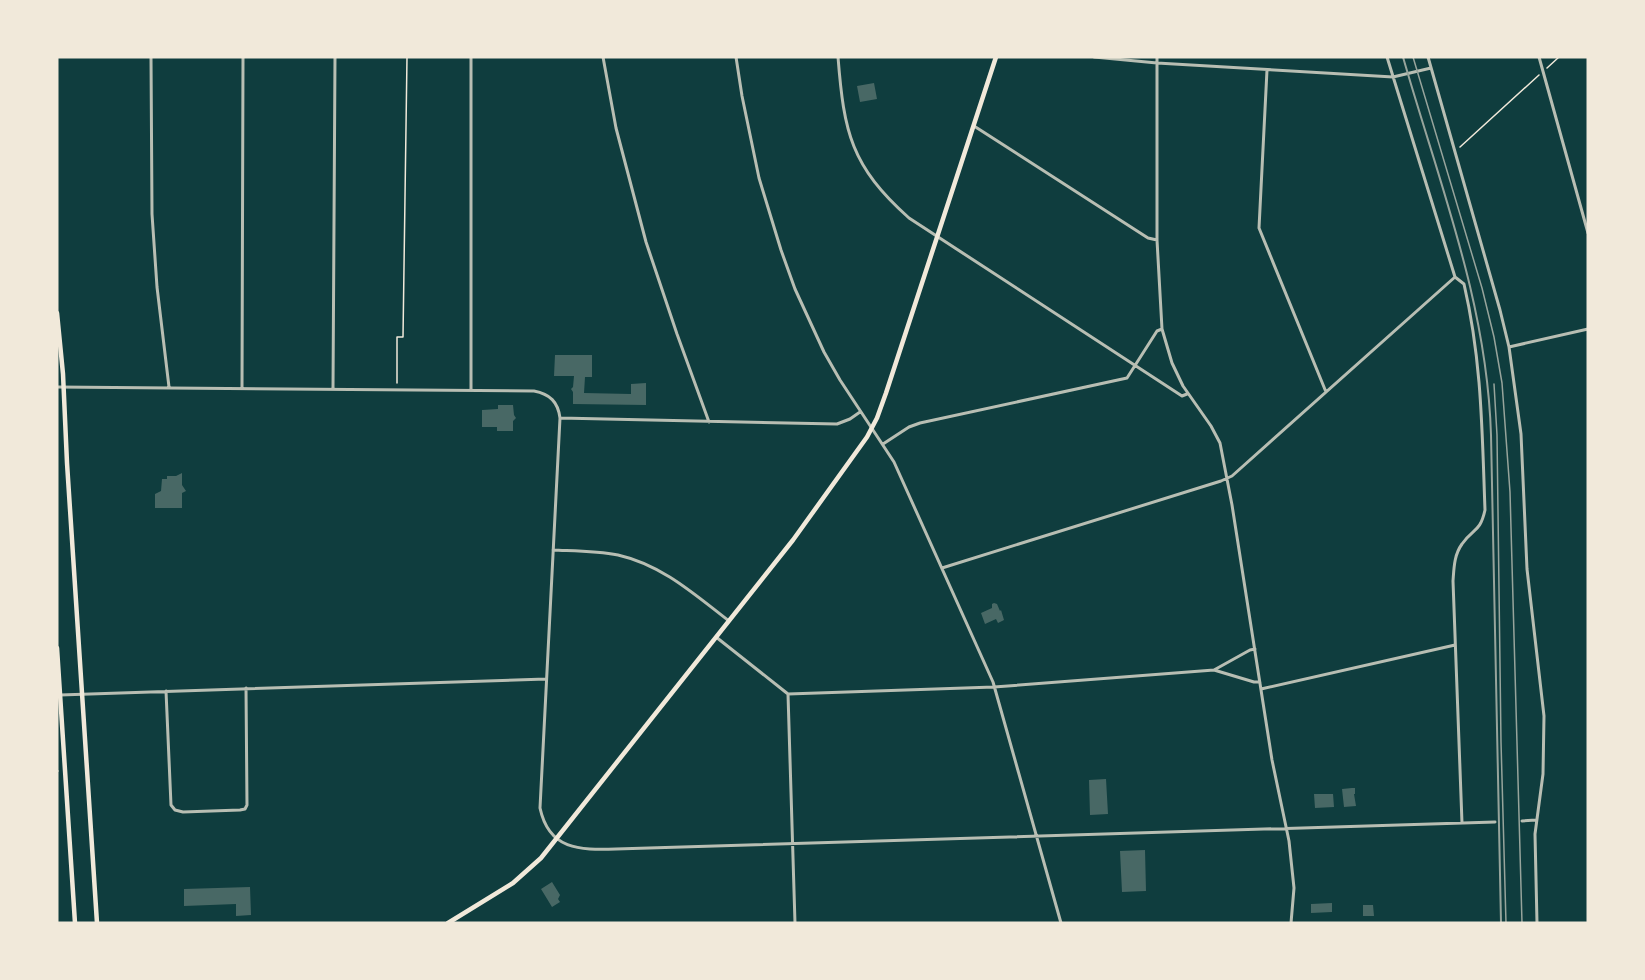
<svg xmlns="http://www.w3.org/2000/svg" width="1645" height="980" viewBox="0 0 1645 980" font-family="'Times New Roman',serif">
<rect width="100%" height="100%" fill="#0f3d3e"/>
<!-- building -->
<path fill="#486865" d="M874,83l3,16 -17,3 -3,-16z
M555,355h37v22h-7l-1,16 47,1v-10l15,-1v22l-73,-1v-12l-2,-3 2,-2 1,-11h-20z
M498,405h15l1,10 2,3 -3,3v10h-16v-4h-15v-17l16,-1z
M182,473v12l4,6 -4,2v15h-27v-14l6,-3 1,-12h5v-3h9z
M994,603l3,1 3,7 1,-1 3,10 -6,3 -2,-4 -11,5 -4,-11 11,-5v-4z
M1106,779l2,35 -18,1 -1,-35z
M1352,788h3v6h-1l2,12 -12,1 -2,-18z
M1314,794h19l1,13 -19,1z
M1145,850l1,41 -24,1 -2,-41z
M552,882l8,13 -2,4 2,3 -8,5 -11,-18z
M250,887l1,28 -15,1v-12l-52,2v-17z
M1332,903v9l-21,1v-9z
M1363,905h10l1,11h-11z"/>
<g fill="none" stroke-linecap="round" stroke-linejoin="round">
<!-- path -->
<path stroke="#f1e9da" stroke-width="1.5" d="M1547,68l12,-11
M1460,147l79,-72
M397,383v-46h6l4,-280
M57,771h1"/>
<!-- minor -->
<path stroke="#b8beb3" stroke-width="3" d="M151,57l1,157 5,73 12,100
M603,57l13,71 30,114 31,92 32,88
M736,57l6,39 17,82 22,72 14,39 29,63 16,28 54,82 99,220 68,241
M838,57c6,76 13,109 71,161l273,178 5,-2
M1094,57l63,6 236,14 38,-9
M1157,57v183l5,89 10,34 11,23 28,40 9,17 12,62 40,255 17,81 5,47 -3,35
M1387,57l68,220 9,7c18,78 18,147 21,226 -5,23 -12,18 -23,34 -8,11 -8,24 -9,37l9,242
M1428,57l72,253 9,37 12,87 6,135 17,147 -1,58 -8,60 2,89
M1539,57l49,176
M1267,70l-8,158 67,164
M974,126l174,112 9,2
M1509,347l79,-18
M57,387l477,4c16,3 24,11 26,27l-20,390c9,42 39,42 76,41l879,-27
M242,388l1,-331
M333,389l2,-332
M471,390v-333
M560,418l277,6 13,-5 10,-7
M883,444l26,-17 11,-4 207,-45 30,-47 5,-2
M553,550c21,1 44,1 65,5 44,10 76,39 111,66
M942,568l279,-87 11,-5 223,-199
M716,637l72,57 7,229
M1214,670l36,-20 5,-1
M1261,689l194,-44
M166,691l5,114 4,5 8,2 57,-2 5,-1 2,-4 -1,-117
M788,694l206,-7 220,-17 40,12h6
M60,695l486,-16
M1522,821l14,-1"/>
<!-- secondary -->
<path stroke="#f1e9da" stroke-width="4.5" d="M448,923l65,-40 28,-25 252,-318 74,-103 10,-19 9,-25 110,-336"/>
<!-- primary -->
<path stroke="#f1e9da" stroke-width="4.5" d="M57,313l6,61 4,89 30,460
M57,648l18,275"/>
<!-- tram -->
<path stroke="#97a49c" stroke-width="1.5" d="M1413,57l69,231 12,49 8,46 8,109 12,431
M1494,384l3,51 4,307 5,181"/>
<!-- rail -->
<path stroke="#97a49c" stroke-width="2" d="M1403,57c36,126 84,245 88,378l10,488"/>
</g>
<!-- border -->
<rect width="1645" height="980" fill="none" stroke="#f1e9da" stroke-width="117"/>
</svg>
